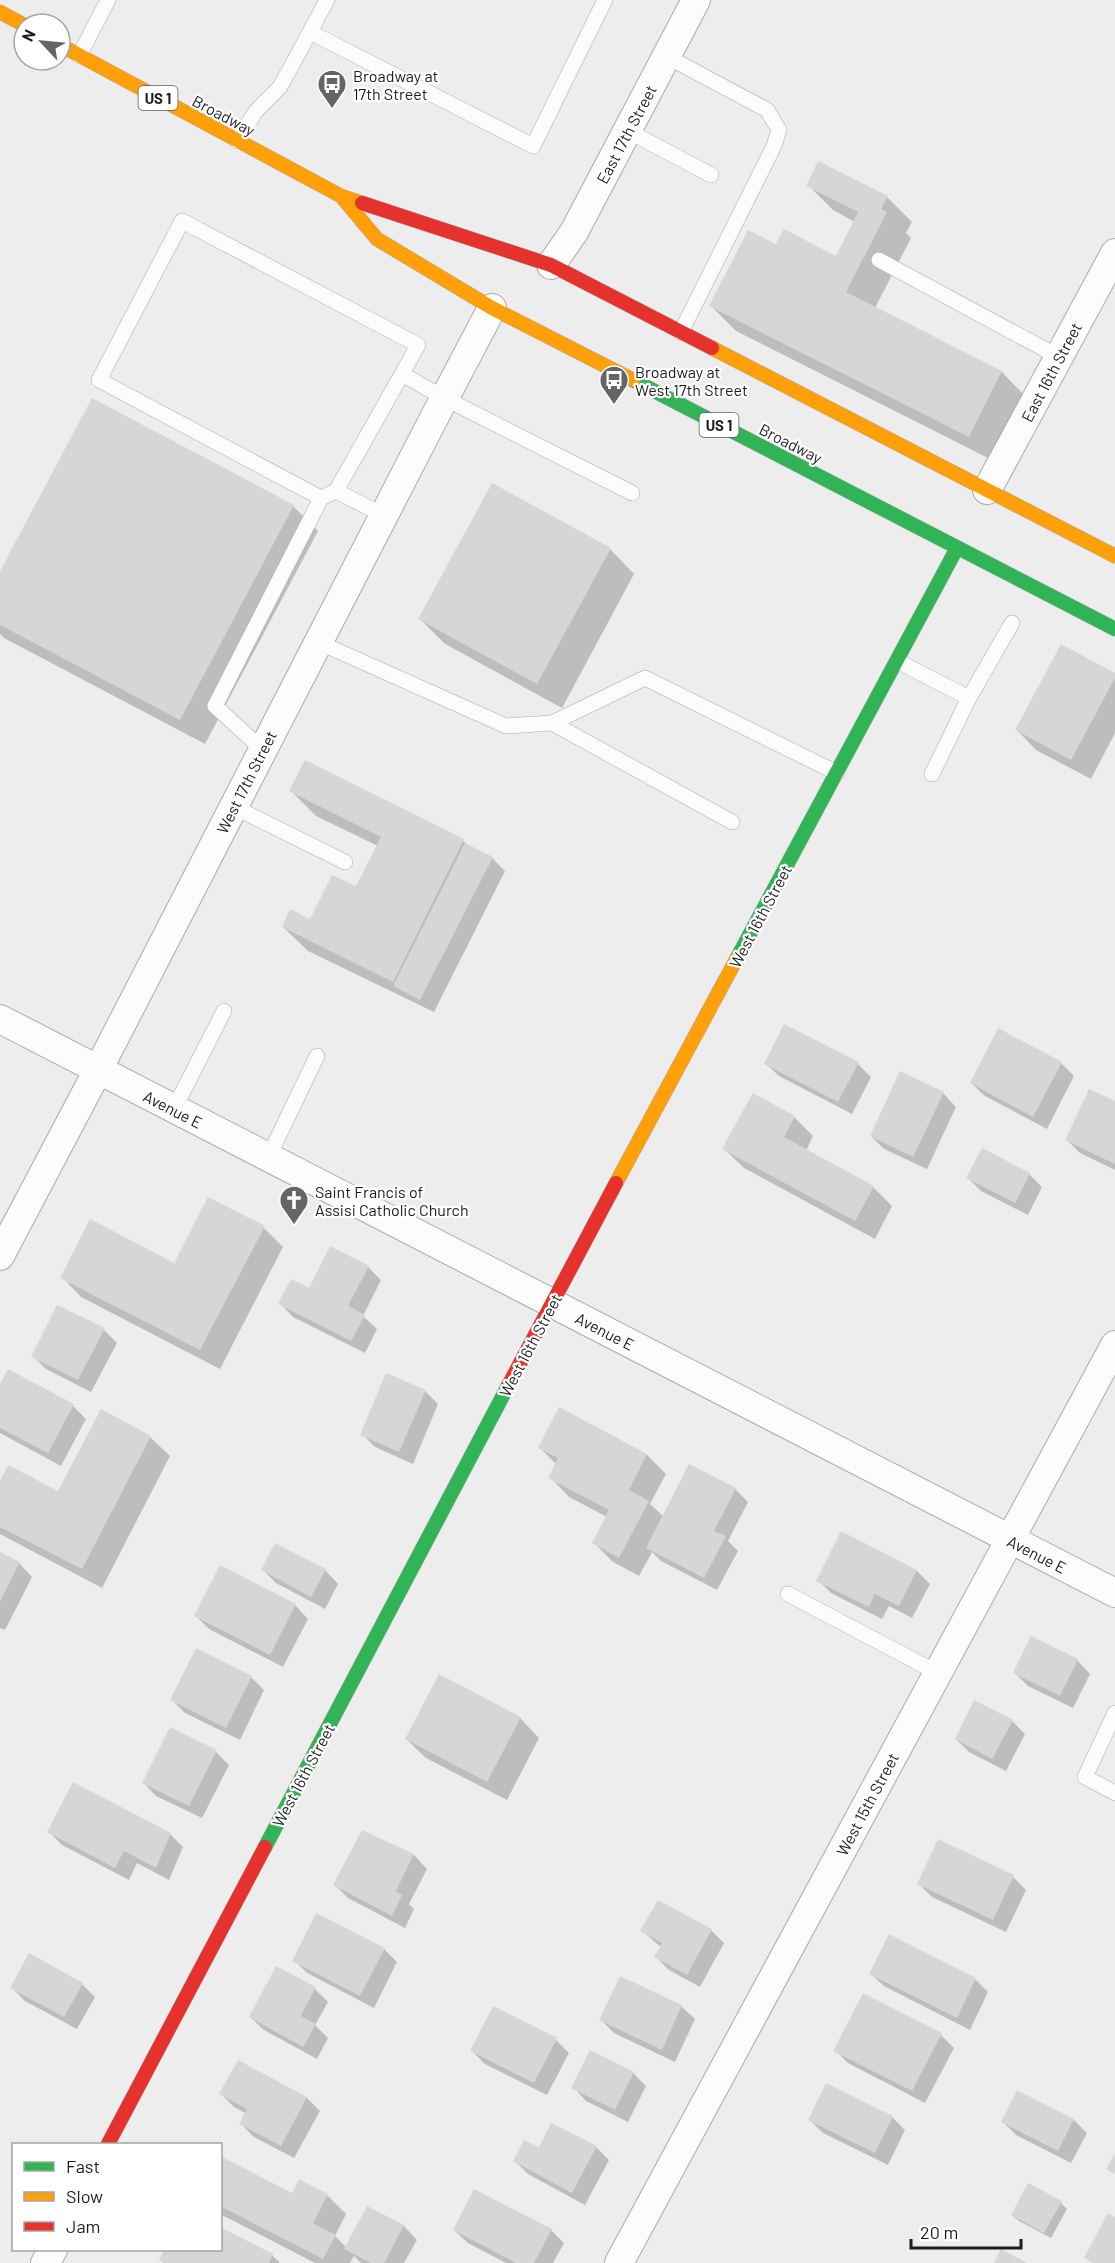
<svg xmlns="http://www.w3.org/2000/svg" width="1115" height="2263" viewBox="0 0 1115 2263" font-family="Barlow,sans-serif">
<rect width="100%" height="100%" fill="#ededed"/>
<!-- shadow -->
<path fill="#0003" d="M808,185l79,12 25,25 -6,11 5,5 -36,70 127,64 24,25 -32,64 -258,-130 -25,-25 65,-60 61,12 18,-36 -22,-12z
M293,506l25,25 -113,213 -201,-106 -4,-4v-60z
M610,549l24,25 -72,134 -117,-64 -25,-25z
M1115,675v58l-24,46 -55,-29 -19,-20z
M291,791l172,50 5,4 24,13 13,13 -71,141 -126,-61 -25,-24 27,-6 46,-33 22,-42 -62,-30z
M785,1026l73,38 13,13 -19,37 -73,-38 -14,-13z
M1061,1063l13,13 -27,53 -62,-33 -14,-13z
M943,1093l13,14 -29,62 -43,-20 -13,-13z
M1115,1103v67l-35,-17 -13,-13z
M794,1117l19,19 -7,15 67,36 19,19 -17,33 -131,-71 -20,-19z
M1029,1174l13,13 -14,28 -47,-24 -13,-13z
M264,1228l19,19 -63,122 -139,-72 -19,-20 113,-12z
M368,1267l13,13 -18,36 14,13 -12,24 -72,-36 -13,-14z
M104,1330l13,13 -26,49 -45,-23 -13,-13z
M0,1387l73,19 13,13 -25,47 -61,-33z
M425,1391l13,13 -25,60 -38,-17 -13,-13z
M150,1437l20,19 -68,132 -102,-54v-50l59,9z
M540,1448l107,7 19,19 -16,30 14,13 71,-28 13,13 -20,39 10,10 -21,39 -56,-29 -9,-9 -13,24 -26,-14 -19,-19 13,-26 -38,-20 -19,-20 7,-12z
M0,1554l19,9 13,14 -27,53 -5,-2z
M263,1570h62l13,14 -13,25 -49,-26z
M917,1571l13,13 -18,34 -23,-12 -7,13 -51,-26 -13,-13z
M295,1605l13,14 -25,48 -74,-38 -13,-13z
M1077,1660l13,14 -17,34 -45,-22 -13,-13z
M251,1677l13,13 -24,50 -55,-27 -13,-13z
M520,1718l19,20 -32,62 -81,-42 -20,-19z
M1012,1721l13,13 -19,37 -37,-19 -13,-13z
M216,1752l13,13 -27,53 -46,-22 -13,-14z
M49,1832l121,2 13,13 -14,33 -32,-17 -8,17 -67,-35z
M363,1832l51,23 13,14 -18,35 5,5 -9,19 -57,-30 -13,-13z
M1013,1877l13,13 -20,42 -74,-35 -13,-13z
M711,1930l13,13 -24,44 -31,-17 -13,-13 5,-10 -19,-16z
M384,1949l13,13 -23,46 -67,-35 -13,-13z
M870,1973l105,6 13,13 -18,38 -86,-44z
M82,1984l13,13 -18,32 -52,-28 -13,-13z
M315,1989l13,13 -13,23 13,13 -11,21 -53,-29 -14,-13z
M681,2006l14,13 -20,43 -61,-29 -13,-13z
M941,2035l13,13 -29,55 -77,-40 -13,-13z
M556,2040l13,13 -22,42 -62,-31 -13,-13z
M239,2062l68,36 13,13 -26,47 -40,-21 -13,-13 6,-10 -13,-7 -13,-13z
M633,2073l13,13 -18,36 -42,-21 -13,-14z
M1018,2092l56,28 13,13 -16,30 -55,-28 -13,-13z
M892,2117l13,13 -17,35 -65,-32 -13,-13z
M596,2147l13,13 -24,45 -57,-31 -13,-13 24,-12z
M220,2157l73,38h34l19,19 -11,22 12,12 20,-40 37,18 13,14 -13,23h-43l-7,-7 -4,7h-35l-95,-49z
M1061,2203l6,6 -16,29 -32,-17 -7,-6z
M454,2230h97l13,13 -11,20h-47l-38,-20z
M165,2250h55l52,5 8,8h-116l-3,-4z"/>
<!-- building -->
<path fill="#d6d6d6" d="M818,161l70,35 -7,13 6,3 -41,80 156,79 -33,66 -260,-131 39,-76 28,14 8,-15 52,27 22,-44 -52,-26z
M92,398l202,107 -114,215 -180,-95v-54z
M492,483l119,65 -74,136 -119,-65z
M1061,644l54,29v5l-44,82 -56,-30z
M305,760l159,79 -71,143 -111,-55 8,-18 20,10 22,-44 24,11 25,-49 -92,-46z
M465,843l28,14 -73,143 -27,-14z
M784,1024l75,38 -21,40 -74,-38z
M998,1028l64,34 -29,55 -63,-34z
M900,1071l44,21 -31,65 -43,-21z
M1089,1089l26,12v63l-50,-24z
M753,1093l42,23 -11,21 90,49 -19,35 -133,-72z
M982,1148l48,25 -15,30 -49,-25z
M208,1197l57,29 -65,124 -140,-72 30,-59 84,44z
M330,1246l39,20 -21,40 17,9 -14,26 -73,-37 13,-25 18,9z
M57,1305l48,23 -27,52 -47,-23z
M8,1369l66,35 -26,49 -48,-25v-44z
M386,1373l40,17 -27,62 -39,-17z
M559,1407l88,47 -18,36 20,11 -30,57 -27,-15 17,-33 -61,-32 10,-20 -20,-10z
M101,1409l50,27 -69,133 -82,-42v-46l8,-16 50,26z
M689,1464l47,24 -22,43 12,5 -22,42 -58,-30z
M841,1531l76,39 -18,36 -24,-12 -6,13 -53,-26z
M275,1543l51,26 -15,28 -50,-27z
M0,1552l20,10 -20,40z
M220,1565l76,39 -26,51 -76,-39z
M1031,1636l47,23 -18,37 -47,-23z
M196,1648l56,28 -26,52 -56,-28z
M439,1674l82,43 -34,65 -82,-43z
M974,1700l39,20 -21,39 -37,-20z
M170,1727l47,23 -28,56 -47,-23z
M73,1782l98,51 -15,35 -32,-17 -9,17 -68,-36z
M362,1830l52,24 -18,37 6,4 -10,21 -59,-31z
M938,1839l76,36 -21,45 -76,-36z
M658,1900l54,29 -25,46 -33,-18 8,-14 -22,-12z
M316,1913l69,35 -25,48 -68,-35z
M889,1934l87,44 -19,40 -88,-44z
M29,1953l54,30 -19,34 -54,-29z
M276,1966l40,21 -15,29 15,8 -13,23 -54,-30z
M620,1976l62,29 -20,45 -63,-30z
M863,1993l79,40 -30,58 -79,-40z
M493,2006l64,32 -23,45 -64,-32z
M590,2050l44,22 -19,38 -44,-22z
M238,2060l69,37 -26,49 -42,-22 8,-15 -28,-15z
M826,2083l67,33 -18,37 -67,-33z
M1017,2090l57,29 -16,32 -57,-29z
M551,2123l46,23 -25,47 -59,-32 11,-21 15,7z
M1115,2153v21l-9,-5z
M220,2156l72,37 7,-14 29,15 -15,29 23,12 -13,24 -103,-53z
M1028,2183l34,18 -18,32 -33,-18z
M474,2189l78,40 -18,34h-18l-63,-33z
M367,2206l37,19 -20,38h-13l-27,-14z
M1108,2213l7,4v46h-22l-9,-5z
M220,2227l53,27 -4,9h-103l-7,-3 5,-10h56z
M1001,2249l26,14h-33z"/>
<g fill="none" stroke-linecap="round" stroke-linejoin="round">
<!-- lane casing -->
<g stroke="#aaa" stroke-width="16">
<path id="lane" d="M327,0l-17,32 223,114 72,-146
M79,56l29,-56
M666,56l101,54 12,20 -5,16 -93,186
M628,131l83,44
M237,141l19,-30 24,-24 30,-55
M879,260l180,97
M336,491l66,-117
M383,515l-47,-24 -15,7 -222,-118 83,-159 236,124 -16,29 42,24 188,95
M318,642l188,84 46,-3 180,99
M897,661l72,37
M552,723l93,-45 192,95
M263,750l-48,-44 106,-208
M932,774l37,-76 43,-75
M234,807l111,55
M174,1109l50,-98
M268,1158l49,-102
M788,1594l150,79
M1115,1713l-30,64 30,16"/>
</g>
<!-- street casing -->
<g stroke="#aaa" stroke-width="30">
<path id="street" d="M551,265l23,-33 122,-232
M987,490l128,-237
M0,1019l1115,574
M0,1256l98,-186 335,-650 59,-112
M45,2263l8,-13
M619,2263l496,-918"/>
</g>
<!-- fast casing -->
<g stroke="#aaa" stroke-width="15">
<path id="fast" d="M633,380l482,249
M737,958l220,-410
M265,1847l243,-461"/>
</g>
<!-- slow casing -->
<g stroke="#aaa" stroke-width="15">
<path id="slow" d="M0,12l24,13
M60,45l281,151 21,7
M341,196l36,43 115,69 141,72
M712,348l403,208
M616,1183l121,-225"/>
</g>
<!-- jam casing -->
<g stroke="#aaa" stroke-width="15">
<path id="jam" d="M362,203l189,62 161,83
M508,1386l108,-203
M108,2144l157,-297"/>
</g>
<!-- lane -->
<use href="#lane" stroke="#fcfcfc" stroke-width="15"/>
<!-- street -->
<use href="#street" stroke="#fcfcfc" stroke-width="28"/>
<!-- fast -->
<use href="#fast" stroke="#30b455" stroke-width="14"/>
<!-- slow -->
<use href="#slow" stroke="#ff9f0a" stroke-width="14"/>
<!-- jam -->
<use href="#jam" stroke="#e5322d" stroke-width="14"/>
</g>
<!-- icons -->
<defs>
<g id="bus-pin" transform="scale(1.5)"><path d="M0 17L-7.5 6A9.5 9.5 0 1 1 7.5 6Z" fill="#656566" stroke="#fff"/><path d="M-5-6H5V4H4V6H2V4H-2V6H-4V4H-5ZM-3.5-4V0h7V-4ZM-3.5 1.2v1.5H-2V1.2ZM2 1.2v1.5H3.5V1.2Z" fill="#fff"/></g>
<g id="church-pin" transform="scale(1.5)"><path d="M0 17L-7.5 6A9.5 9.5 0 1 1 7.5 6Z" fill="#656566" stroke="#fff"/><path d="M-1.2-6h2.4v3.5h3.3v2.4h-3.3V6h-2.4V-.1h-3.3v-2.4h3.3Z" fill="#fff"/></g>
</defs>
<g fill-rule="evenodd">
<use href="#bus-pin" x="332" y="84"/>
<use href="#bus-pin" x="614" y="380"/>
<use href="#church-pin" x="294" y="1200"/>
</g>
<g text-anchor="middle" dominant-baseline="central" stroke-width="4.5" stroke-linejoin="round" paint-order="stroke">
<!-- shield labels -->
<g fill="#fff" stroke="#606061" stroke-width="1.5">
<rect x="138.5" y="86" width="39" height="24" rx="4.5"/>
<rect x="699.5" y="413" width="39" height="24" rx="4.5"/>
</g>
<g font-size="15" font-weight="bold" fill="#1c1c1d">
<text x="158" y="98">US 1</text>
<text x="719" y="425">US 1</text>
</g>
<!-- poi labels -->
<g font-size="16" fill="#1c1c1d" stroke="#fff" text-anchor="start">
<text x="353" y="75">Broadway at<tspan x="353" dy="18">17th Street</tspan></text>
<text x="635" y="371">Broadway at<tspan x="635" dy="18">West 17th Street</tspan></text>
<text x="315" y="1191">Saint Francis of<tspan x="315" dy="18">Assisi Catholic Church</tspan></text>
</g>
<!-- street labels -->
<g font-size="16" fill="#1c1c1d" stroke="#fff">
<text transform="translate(224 115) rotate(28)">Broadway</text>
<text transform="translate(626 134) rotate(-62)">East 17th Street</text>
<text transform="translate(1051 372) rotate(-62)">East 16th Street</text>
<text transform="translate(791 443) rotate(27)">Broadway</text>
<text transform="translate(246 782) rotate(-63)">West 17th Street</text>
<text transform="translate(760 916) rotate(-62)">West 16th Street</text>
<text transform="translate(173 1109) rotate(27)">Avenue E</text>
<text transform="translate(605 1331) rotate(27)">Avenue E</text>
<text transform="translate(530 1345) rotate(-62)">West 16th Street</text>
<text transform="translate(1037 1554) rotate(27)">Avenue E</text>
<text transform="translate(303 1775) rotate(-62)">West 16th Street</text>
<text transform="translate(867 1804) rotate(-62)">West 15th Street</text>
</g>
</g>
<!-- legend -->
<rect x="12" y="2143" width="210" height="108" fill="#ffffff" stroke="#a4a4a5" stroke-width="1.5"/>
<rect x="24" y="2162" width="30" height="9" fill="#30b455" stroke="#a4a4a5" stroke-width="1.5"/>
<text x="66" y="2173" font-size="18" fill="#1c1c1d">Fast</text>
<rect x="24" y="2192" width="30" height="9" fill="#ff9f0a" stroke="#a4a4a5" stroke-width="1.5"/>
<text x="66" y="2203" font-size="18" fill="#1c1c1d">Slow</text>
<rect x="24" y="2222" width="30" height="9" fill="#e5322d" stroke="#a4a4a5" stroke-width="1.5"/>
<text x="66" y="2233" font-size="18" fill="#1c1c1d">Jam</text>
<!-- north arrow -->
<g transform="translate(42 42) rotate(296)"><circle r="28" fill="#ffffff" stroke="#a4a4a5" stroke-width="1.5"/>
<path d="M0-4.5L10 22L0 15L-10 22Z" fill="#656566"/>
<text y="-9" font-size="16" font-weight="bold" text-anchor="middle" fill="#1c1c1d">N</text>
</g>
<!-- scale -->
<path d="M911 2239v9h110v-9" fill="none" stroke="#1c1c1d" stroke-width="3"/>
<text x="920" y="2239" font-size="18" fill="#1c1c1d" stroke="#ffffff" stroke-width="4.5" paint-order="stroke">20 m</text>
</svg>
